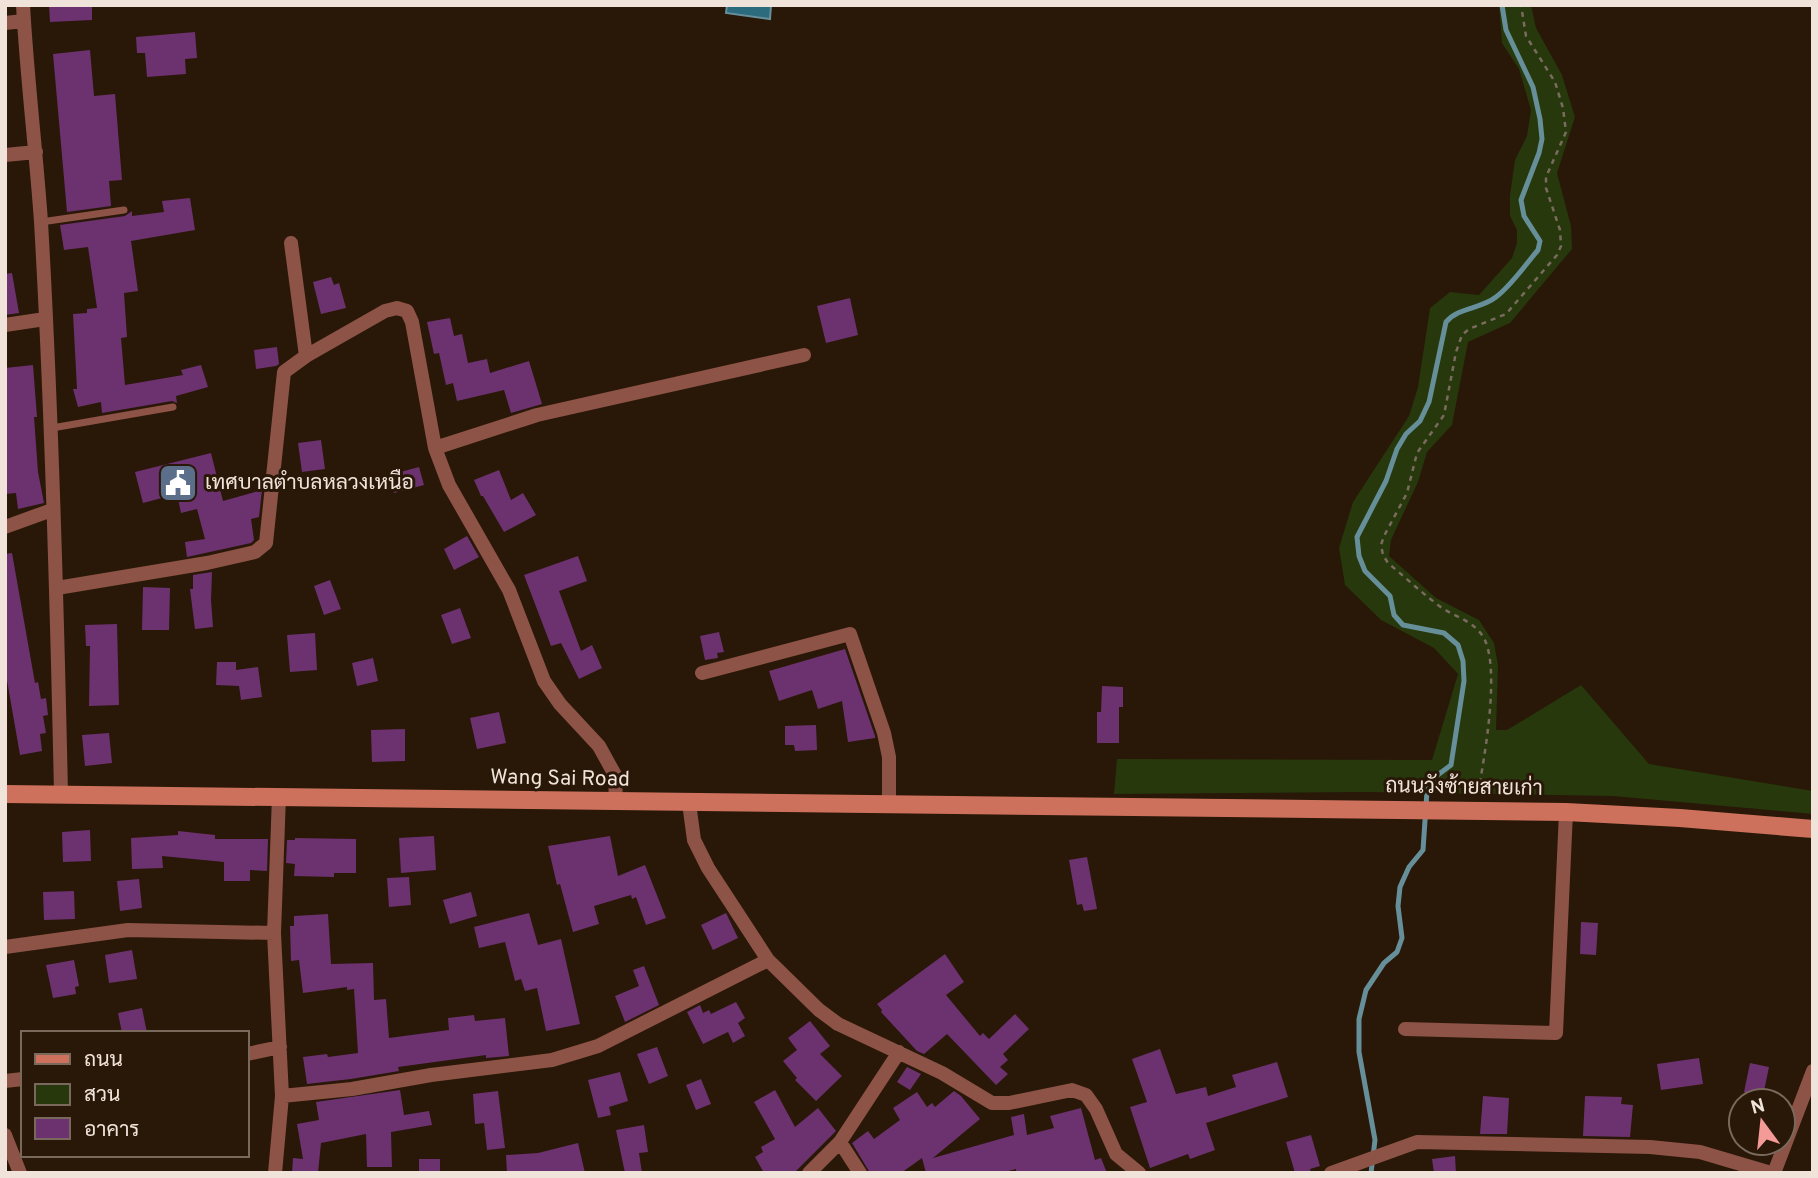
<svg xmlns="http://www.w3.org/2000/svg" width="1818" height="1178" viewBox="0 0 1818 1178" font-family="Overpass,Sarabun,sans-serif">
<rect width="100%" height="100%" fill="#291708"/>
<!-- green -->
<path fill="#26380c" d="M1499,5h32l5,23 26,47 13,42 -18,56 14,53 1,23 -62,74 -42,19 -16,83 -25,27 -9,30 -27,58 -2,16 47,42 43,22 15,23 4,22 -2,65h11l74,-45 68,79 164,27v23l-200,-18 -249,-4 -250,2 3,-35 315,1 26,-86 -24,-26 -53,-28 -36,-35 -6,-37 14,-46 56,-86 9,-29 12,-79 20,-16 29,3 33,-37 5,-15v-13l-7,-14v-21l5,-35 12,-24 4,-26 -12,-41 -17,-26z"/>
<!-- water -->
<path fill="#2b6b7d" stroke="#668f99" stroke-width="2" d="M727,5h44l-1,14 -44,-6z"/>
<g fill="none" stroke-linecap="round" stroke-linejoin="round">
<!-- stream -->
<path stroke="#668f99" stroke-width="5" d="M1371,1173l4,-33 -16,-88v-33l7,-29 18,-27 13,-11 5,-14 -4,-32 2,-19 9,-20 14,-17 4,-59 8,-14 16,-12 13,-84 -1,-20 -5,-16 -14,-12 -41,-8 -9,-10 -4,-19 -25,-25 -6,-15 -2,-19 29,-56 11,-32 9,-15 14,-13 9,-19 17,-80c13,-15 35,-13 50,-25 15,-11 30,-33 42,-47l2,-9 -16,-25 -3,-16 18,-47 3,-14 -2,-20 -7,-32 -27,-57 -4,-25"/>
</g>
<!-- building -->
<path fill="#6c326f" d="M49,5h43v15l-42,2z
M195,32l2,26 -12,1 1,15 -39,3 -2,-24h-8l-1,-16z
M90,50l4,46 21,-2 7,86 -13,1 2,25 -44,6 -14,-158z
M190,198l5,32 -64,11 7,50 -14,2 3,44 -6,1 4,47 58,-10 -2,-5 20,-5 7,22 -32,9 1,7 -5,-2 -70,12 -1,-11 -23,5 -5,-18h4l-4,-75 14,-1v-4l10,-1 -9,-61 -24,3 -4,-25 65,-9 7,-5v5l32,-4 -2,-11z
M12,273l7,40 -14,2v-41z
M331,277l3,8 5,-2 7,25 -25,6 -8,-32z
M850,298l8,37 -32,8 -9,-37z
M450,318l4,18 8,-2 6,29 19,-4 3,14 39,-12 13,43 -31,9 -7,-23 -47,11 -4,-18 -7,2 -7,-32 -5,1 -7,-32z
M277,347l2,17 -3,2 -20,3 -2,-19z
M33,365l4,52h-3l4,55 6,31 -26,6 -2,-16 -11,1v-126z
M321,440l4,29 -23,3 -4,-29z
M211,453l12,48 39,-11 -3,27 -8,2 3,21 -3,3 -64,14 -2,-15 20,-3 -8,-30 -16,4 -4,-19 -34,9 -8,-31z
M419,467l5,18 -30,8 -5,-18z
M499,470l12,30 12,-7 13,22 -32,17 -21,-36h-2l-7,-16z
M467,536l12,21 -25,13 -10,-21z
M12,553l23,130 3,-1 3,17 5,-1 2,17 -5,1 3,17 -6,1 2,17 -22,4 -15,-86v-115z
M578,556l9,25 -28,10 22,60 11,-6 10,23 -23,11 -18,-36 -10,3 -27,-71z
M212,572l-1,28 2,27 -18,2 -5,-40h3v-14z
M330,580l11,29 -17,6 -10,-29z
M143,587l27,1 -1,42h-27z
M460,608l11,30 -19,6 -11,-29z
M117,624l2,81 -30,1 1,-60h-4l-1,-21z
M719,632l5,20 -7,1 1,5 -13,2 -5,-24z
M315,633l2,37 -27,2 -3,-37z
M845,649l30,87v2l-27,4 -6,-41 -24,8 -6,-19 -33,11 -10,-30z
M373,658l5,23 -21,5 -5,-23z
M217,662h19v8l22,-3 4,30 -21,3 -2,-14 -23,-1z
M1102,686l21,1v20h-4v36h-22v-31h4z
M499,712l7,31 -29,6 -7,-31z
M816,725l1,25 -22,1 -1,-6h-9v-19z
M405,729v32l-33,1 -1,-32z
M109,733l3,30 -27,3 -3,-31z
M90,830l1,31 -28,1 -1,-30z
M178,831l37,4v4h53l-1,32 -17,-1v11h-26v-19l-62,-6 1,12 -31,1 -1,-31 47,-3z
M434,836l2,34 -35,3 -2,-35z
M610,836l8,40 27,-11 21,53 -20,7 -10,-28 -4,2 -1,-4 -37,11 5,18 -26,8 -13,-48 -3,1 -9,-39z
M295,838l61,1v34h-22v4l-40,-1 1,-12 -9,-1 1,-23h8z
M1087,857l10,52 -13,2 -2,-7 -5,1 -8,-45z
M409,877l2,28 -22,2 -2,-29z
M139,879l3,29 -22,3 -3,-30z
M74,891l1,28 -31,1 -1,-28z
M471,892l6,24 -27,8 -7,-24z
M529,913l9,32 23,-6 19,85 -34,7 -9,-43 -12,3 -4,-12 -6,2 -10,-39 -26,6 -5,-21z
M726,913l12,25 -25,12 -12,-25z
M328,914l3,50 42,-1 1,37 12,-1 3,39 60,-8 -1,-12 26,-3 1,6 30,-3 4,38 -23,2v-3l-88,12 1,4 -48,8 -44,5 -4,-27 24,-3 1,3 30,-4 -4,-64 -7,1v-3l-44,6 -4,-33 -8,1 -1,-35h4v-10z
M1581,922l17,1 -2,32 -16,-1z
M132,950l5,29 -28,4 -4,-28z
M945,954l19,28 -18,13 34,41 3,-3 6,6 26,-25 14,15 -26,25 5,6 -8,7 8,7 -12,11 -49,-51 -23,20 -7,-3 -36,-39 1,-2 -5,-6z
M74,960l5,26 -4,1 1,7 -23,4 -7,-33z
M644,966l15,39 -34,17 -10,-26 24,-10 -6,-16z
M736,1002l9,16 -7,5 7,13 -12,7 -5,-11 -25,12 -16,-32 13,-7 3,8 6,-3 2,4z
M142,1008l5,25h-25l-4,-20z
M810,1021l20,25 -10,8 22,22 -26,25 -21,-21 2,-2 -14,-17 14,-11 -9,-12z
M657,1047l11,29 -19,8 -12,-30z
M1160,1049l16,45 30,-7 2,9 28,-9 -4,-12 45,-13 11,35 -82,26 9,27 -25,9 -2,-5 -38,14 -20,-61 17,-5 -15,-43z
M1699,1058l4,26 -42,6 -4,-26z
M1750,1063l19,4 -6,29 -19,-4z
M907,1067l14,7 -11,16 -13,-8z
M620,1072l8,29 -19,6 2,8 -13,3 -10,-38z
M701,1079l10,25 -15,6 -10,-25z
M400,1090l4,25 25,-4 3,14 -41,7 1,35h-25l-1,-33 -45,9 -3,30h-26l1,-15 10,1 -6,-35 22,-4 -3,-18z
M775,1090l20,37 23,-19 18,23 -42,42h-30l-9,-16 8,-5 -2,-5 14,-8 -21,-37z
M498,1091l7,57 -18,2 -3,-27 -9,1 -2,-30z
M954,1091l7,5 19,23 -47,39 81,-23 -3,-18 13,-3 3,21 27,-7 -4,-12 31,-8 14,52 6,-2 6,15h-91v-4l-15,4h-75l-4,-15 -21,15h-31l-18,-30 16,-12 6,8 26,-19 -7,-12 24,-16 10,15 5,-4 3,4z
M1483,1096l26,2 -2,36h-27z
M1585,1096l37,1 -1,7 12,1 -3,32 -47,-1z
M644,1125l4,27 -9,1 3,20h-17l-9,-43z
M1311,1135l9,31 -10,3 1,4h-16l-9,-31z
M578,1143l7,30h-78l-1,-18 32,-2z
M1455,1156l1,17h-22l-2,-14z
M419,1159h21v14h-21z"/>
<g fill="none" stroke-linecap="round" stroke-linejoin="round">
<!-- path -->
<path stroke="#7b6b5e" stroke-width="2.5" stroke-dasharray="5 5" stroke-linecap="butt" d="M1478,793c6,-34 24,-130 4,-158 -11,-15 -26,-18 -40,-27 -19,-14 -36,-30 -54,-45l-5,-8 -2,-10 3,-9 23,-43 10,-40 27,-38 12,-63 6,-17 7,-6 37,-15 51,-59 4,-9 -1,-16 -14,-42v-11l20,-45 -3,-24 -8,-26 -29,-46 -5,-31"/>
<!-- service -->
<path stroke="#8c5346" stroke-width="7" d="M41,222l83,-12
M52,428l121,-21"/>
<!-- minor -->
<path stroke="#8c5346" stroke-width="14" d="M23,5c4,73 13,145 18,217 11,190 16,381 20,572
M5,23l19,-2
M5,155l31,-3
M291,243l15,113
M5,325l40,-6
M435,448l102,-33 267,-60
M5,527l47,-17
M57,588l150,-25 48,-11 11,-9 18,-171 22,-16 79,-45 12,-3 10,3 5,11 23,126 14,37 60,105 35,91 16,23 39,42 16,29 1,28
M702,673l148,-39 34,99 5,24v48
M689,803l5,37 14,28 60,92 51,50 19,14 104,49 50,30h17l63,-13 14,5 10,14 20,45 23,19
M5,947l123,-17 146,3
M1405,1029l151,4 10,-221
M247,1054l33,-7
M5,1081l18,-2
M282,1096l70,-7 79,-14 121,-15 46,-14 170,-86
M5,1135l15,38
M840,1142l20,31
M275,1173l7,-77 -8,-163 5,-137
M809,1173l31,-31 59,-90
M1331,1173l86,-31 233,5 50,5 71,21
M1774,1173l39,-102"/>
<!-- secondary -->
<path stroke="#cd715d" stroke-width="18" d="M5,794l1561,18 114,6 133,11"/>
</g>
<!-- icons -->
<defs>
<g id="civic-square" transform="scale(2.0125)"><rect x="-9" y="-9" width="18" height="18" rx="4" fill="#5c6f8a" stroke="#291708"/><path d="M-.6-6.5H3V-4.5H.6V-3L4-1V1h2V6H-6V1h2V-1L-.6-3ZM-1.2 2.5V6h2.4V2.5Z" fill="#fff"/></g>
</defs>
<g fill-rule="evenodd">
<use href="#civic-square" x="178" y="483"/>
</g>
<g text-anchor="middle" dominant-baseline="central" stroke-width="6" stroke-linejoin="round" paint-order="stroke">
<!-- poi labels -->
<g font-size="21" fill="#f0e3d9" stroke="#291708" text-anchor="start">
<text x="205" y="483">เทศบาลตำบลหลวงเหนือ</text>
</g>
<!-- street labels -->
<g font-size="21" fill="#f0e3d9" stroke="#291708">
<text transform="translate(560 779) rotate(1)">Wang Sai Road</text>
<text transform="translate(1464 788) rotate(1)">ถนนวังซ้ายสายเก่า</text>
</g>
</g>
<!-- border -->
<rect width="1818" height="1178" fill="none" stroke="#f0e3d9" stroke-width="14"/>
<!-- legend -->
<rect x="21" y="1031" width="228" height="126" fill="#291708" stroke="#79695c" stroke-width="2"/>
<rect x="35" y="1054" width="35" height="10" fill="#cd715d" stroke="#79695c" stroke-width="2"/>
<text x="84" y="1066" font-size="21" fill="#f0e3d9">ถนน</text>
<rect x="35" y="1084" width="35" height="21" fill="#26380c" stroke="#79695c" stroke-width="2"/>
<text x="84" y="1101" font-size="21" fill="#f0e3d9">สวน</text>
<rect x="35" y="1118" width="35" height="21" fill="#6c326f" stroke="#79695c" stroke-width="2"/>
<text x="84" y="1136" font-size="21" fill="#f0e3d9">อาคาร</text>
<!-- north arrow -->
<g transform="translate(1762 1122) rotate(345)"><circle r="33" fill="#291708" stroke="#79695c" stroke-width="2"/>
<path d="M0-5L12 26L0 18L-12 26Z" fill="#f59b97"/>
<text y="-10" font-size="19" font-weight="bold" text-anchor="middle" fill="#f0e3d9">N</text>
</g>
</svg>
